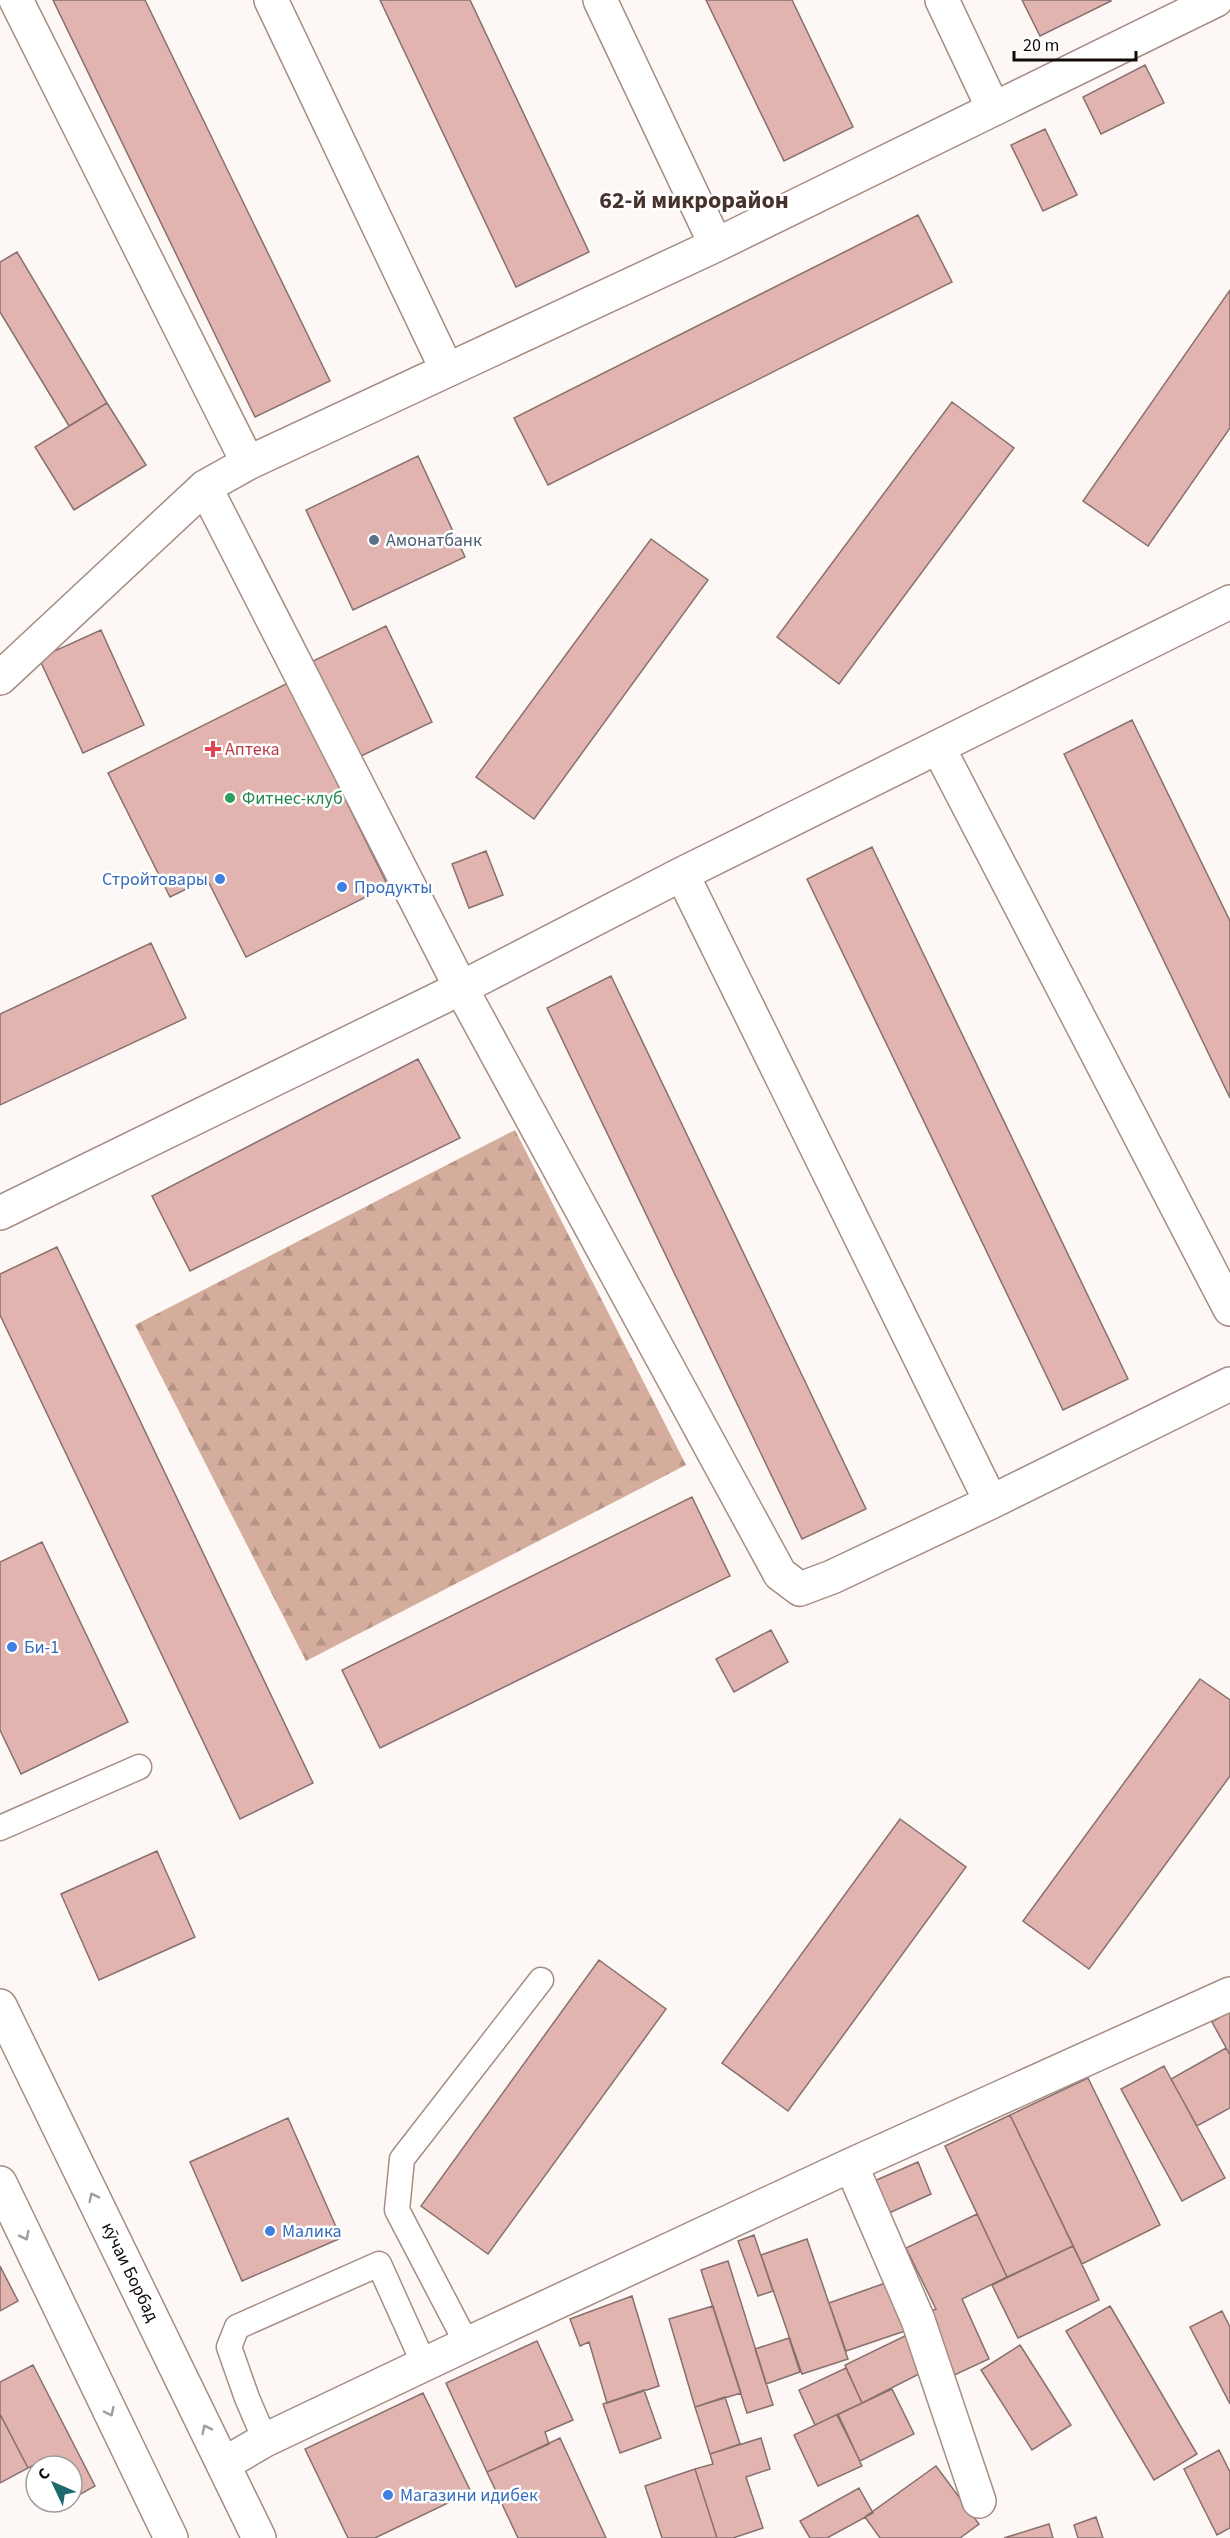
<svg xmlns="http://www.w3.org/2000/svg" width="1230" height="2538" viewBox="0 0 1230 2538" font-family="'Source Sans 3',sans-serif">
<defs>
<pattern id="forest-firs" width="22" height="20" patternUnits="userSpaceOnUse" patternTransform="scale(1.5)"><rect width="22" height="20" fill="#d5ad9c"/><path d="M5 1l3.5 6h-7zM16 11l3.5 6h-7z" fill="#b69485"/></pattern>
</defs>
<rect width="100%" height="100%" fill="#fdf8f5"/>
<!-- forest -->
<path fill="url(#forest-firs)" d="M515,1130l171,335 -380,196 -171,-336z"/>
<!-- building -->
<path fill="#e1b4b0" stroke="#88706e" stroke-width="1.5" d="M53,0h92l185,381 -75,36z
M380,0h90l119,252 -73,35z
M706,0h86l61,127 -69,34z
M1022,0h88l1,1 -71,35z
M1145,65l19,38 -63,31 -18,-37z
M1045,129l32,66 -34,16 -32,-66z
M918,215l34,67 -404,203 -34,-67z
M17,252l90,151 -38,23 -69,-114v-50z
M1230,290v138l-82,118 -65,-45z
M952,402l62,46 -175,236 -62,-47z
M107,403l39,62 -72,45 -39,-63z
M418,456l47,101 -112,53 -47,-100z
M651,539l57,41 -174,239 -58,-42z
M386,626l46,96 -75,36 -46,-96z
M101,630l43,95 -61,28 -44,-95z
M288,683l100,203 -142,71 -39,-78 -37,18 -62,-124z
M1132,720l98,201v177l-166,-344z
M872,847l256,532 -65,31 -256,-531z
M486,851l17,44 -34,13 -17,-44z
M151,943l35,75 -186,87v-91z
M611,976l255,533 -64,30 -255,-531z
M418,1059l42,79 -270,133 -38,-75z
M57,1247l256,536 -73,36 -240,-504v-41z
M692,1497l38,79 -350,172 -38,-78z
M42,1542l86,180 -107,52 -21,-44v-168z
M771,1630l17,32 -54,30 -18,-33z
M1200,1679l30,21v76l-141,193 -66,-48z
M900,1819l66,48 -178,244 -66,-48z
M157,1851l38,86 -96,43 -38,-86z
M599,1960l67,49 -178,245 -67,-48z
M1230,2011v44l-18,-33z
M1226,2048l4,7v53l-33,18 -26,-47z
M1164,2066l61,112 -43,23 -61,-112z
M1088,2078l72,147 -78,39 -72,-149z
M1010,2115l63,131 -66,31 -62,-131z
M288,2118l53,120 -99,43 -52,-119z
M918,2162l13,32 -44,20 -15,-32z
M977,2214l30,63 -45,22 27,60 -39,18 -27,-63 13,-5 -30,-61z
M754,2235l19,56 -15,5 -20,-55z
M807,2239l41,120 -46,15 -41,-119z
M1073,2246l26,54 -81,38 -26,-53z
M728,2261l45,144 -26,8 -46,-143z
M0,2266l18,35 -18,10z
M891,2281l17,49 -62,21 -17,-48z
M632,2296l27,90 -52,17 -18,-61 -9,4 -10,-27z
M713,2306l28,87 -46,14 -26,-88z
M1110,2306l87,148 -43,26 -88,-149z
M1222,2311l8,16v77l-40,-77z
M909,2334l18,36 -65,33 -17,-38z
M789,2338l11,34 -34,12 -11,-35z
M537,2341l36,79 -28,12 4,12 -62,28 -41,-89z
M1020,2345l51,80 -39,25 -51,-80z
M33,2365l62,121 -23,13v-33h-35l-1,-2 -8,4 -28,-54v-32z
M846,2368l16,35 -47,22 -16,-35z
M892,2389l22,45 -54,27 -23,-46z
M644,2390l17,48 -41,15 -17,-49z
M423,2393l48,99 -96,46h-27l-43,-89z
M725,2397l15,47 -30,10 -15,-47z
M0,2414l28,54 -28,15z
M838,2414l24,52 -44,20 -24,-51z
M560,2438l46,100h-88l-31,-66z
M761,2438l9,31 -24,8 17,51 -30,10h-16l-22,-69 18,-5 -3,-10z
M1219,2450l11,22v56l-13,7 -33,-66z
M936,2466l43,58 -19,14h-80l-15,-21z
M695,2469l22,69h-55l-17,-52z
M859,2488l14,25 -46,25h-17l-10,-17z
M1096,2517l7,21h-25l-4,-13z
M1049,2524l4,14h-49z"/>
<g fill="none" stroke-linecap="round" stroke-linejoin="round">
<!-- lane casing -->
<g stroke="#a58d84" stroke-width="27">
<path id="lane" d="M0,1828l139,-61
M467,2344l-70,-134 5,-51 139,-179
M265,2440l-18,-42 -18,-51 8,-20 142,-63 45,100"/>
</g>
<!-- street casing -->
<g stroke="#a58d84" stroke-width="36">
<path id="street" d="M16,0l232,463
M271,0l176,370
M600,0l116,245
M942,0l51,108
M205,487l256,501 319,586 20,15 32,-12 159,-75 239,-118
M0,678l205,-191 43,-24 468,-218 500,-245
M938,747l292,562
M682,874l309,628
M0,1213l461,-225 221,-114 548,-272
M851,2165l67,155 61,181
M224,2464l41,-24 202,-96 384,-179 379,-171"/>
</g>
<!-- secondary casing -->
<g stroke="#a58d84" stroke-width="36">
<path id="secondary" d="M0,2006l259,532
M0,2183l171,355"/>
</g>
<!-- lane -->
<use href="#lane" stroke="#fff" stroke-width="24"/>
<!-- street -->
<use href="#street" stroke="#fff" stroke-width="33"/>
<!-- secondary -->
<use href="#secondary" stroke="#fff" stroke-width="33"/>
</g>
<!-- one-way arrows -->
<defs><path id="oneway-chevron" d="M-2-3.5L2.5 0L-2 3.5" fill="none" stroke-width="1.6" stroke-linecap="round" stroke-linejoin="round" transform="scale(1.5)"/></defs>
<g stroke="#a09d9c">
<use href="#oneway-chevron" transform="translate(93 2197) rotate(-116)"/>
<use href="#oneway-chevron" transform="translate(25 2236) rotate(64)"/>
<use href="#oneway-chevron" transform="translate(110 2412) rotate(64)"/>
<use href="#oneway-chevron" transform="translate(206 2429) rotate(-116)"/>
</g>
<!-- markers -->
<circle fill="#5c6f8a" stroke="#fff" stroke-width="2" cx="374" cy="540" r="6"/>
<path fill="#e0444e" stroke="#fff" stroke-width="2" d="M210 740h6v6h6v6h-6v6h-6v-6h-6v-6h6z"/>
<circle fill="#2e9e5b" stroke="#fff" stroke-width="2" cx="230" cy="798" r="6"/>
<g fill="#3f7fe0" stroke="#fff" stroke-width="2">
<circle cx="220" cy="879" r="6"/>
<circle cx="342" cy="887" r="6"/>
<circle cx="12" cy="1647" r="6"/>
<circle cx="270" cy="2231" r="6"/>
<circle cx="388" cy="2495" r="6"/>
</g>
<g text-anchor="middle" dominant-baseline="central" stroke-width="5" stroke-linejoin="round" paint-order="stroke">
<!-- service labels -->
<g font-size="18" fill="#4e5e75" stroke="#fff" text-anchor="start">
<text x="386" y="540">Амонатбанк</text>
</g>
<!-- health labels -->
<g font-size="18" fill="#be3a42" stroke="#fff" text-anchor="start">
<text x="225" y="749">Аптека</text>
</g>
<!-- leisure labels -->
<g font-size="18" fill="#27864d" stroke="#fff" text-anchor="start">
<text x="242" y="798">Фитнес-клуб</text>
</g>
<!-- shop labels -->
<g font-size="18" fill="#366cbe" stroke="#fff" text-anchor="start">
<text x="208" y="879" text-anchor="end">Стройтовары</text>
<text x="354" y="887">Продукты</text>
<text x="24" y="1647">Би-1</text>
<text x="282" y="2231">Малика</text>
<text x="400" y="2495">Магазини идибек</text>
</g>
<!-- street labels -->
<g font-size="18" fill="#120a07" stroke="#fff">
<text transform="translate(130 2272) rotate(64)">кӯчаи Борбад</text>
</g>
<!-- district labels -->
<g font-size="24" font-weight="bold" fill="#46332b" stroke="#fff">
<text x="694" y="200">62-й микрорайон</text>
</g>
</g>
<!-- north arrow -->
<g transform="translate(54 2484) rotate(314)"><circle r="28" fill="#ffffff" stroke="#a09d9c" stroke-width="1.5"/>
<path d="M0-4.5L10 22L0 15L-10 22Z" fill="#1c696e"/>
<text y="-9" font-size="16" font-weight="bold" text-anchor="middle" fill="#120a07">С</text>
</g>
<!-- scale -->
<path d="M1014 51v9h122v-9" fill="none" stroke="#120a07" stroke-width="3"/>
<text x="1023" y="51" font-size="18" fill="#120a07" stroke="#ffffff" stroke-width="4.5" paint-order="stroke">20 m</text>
</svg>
